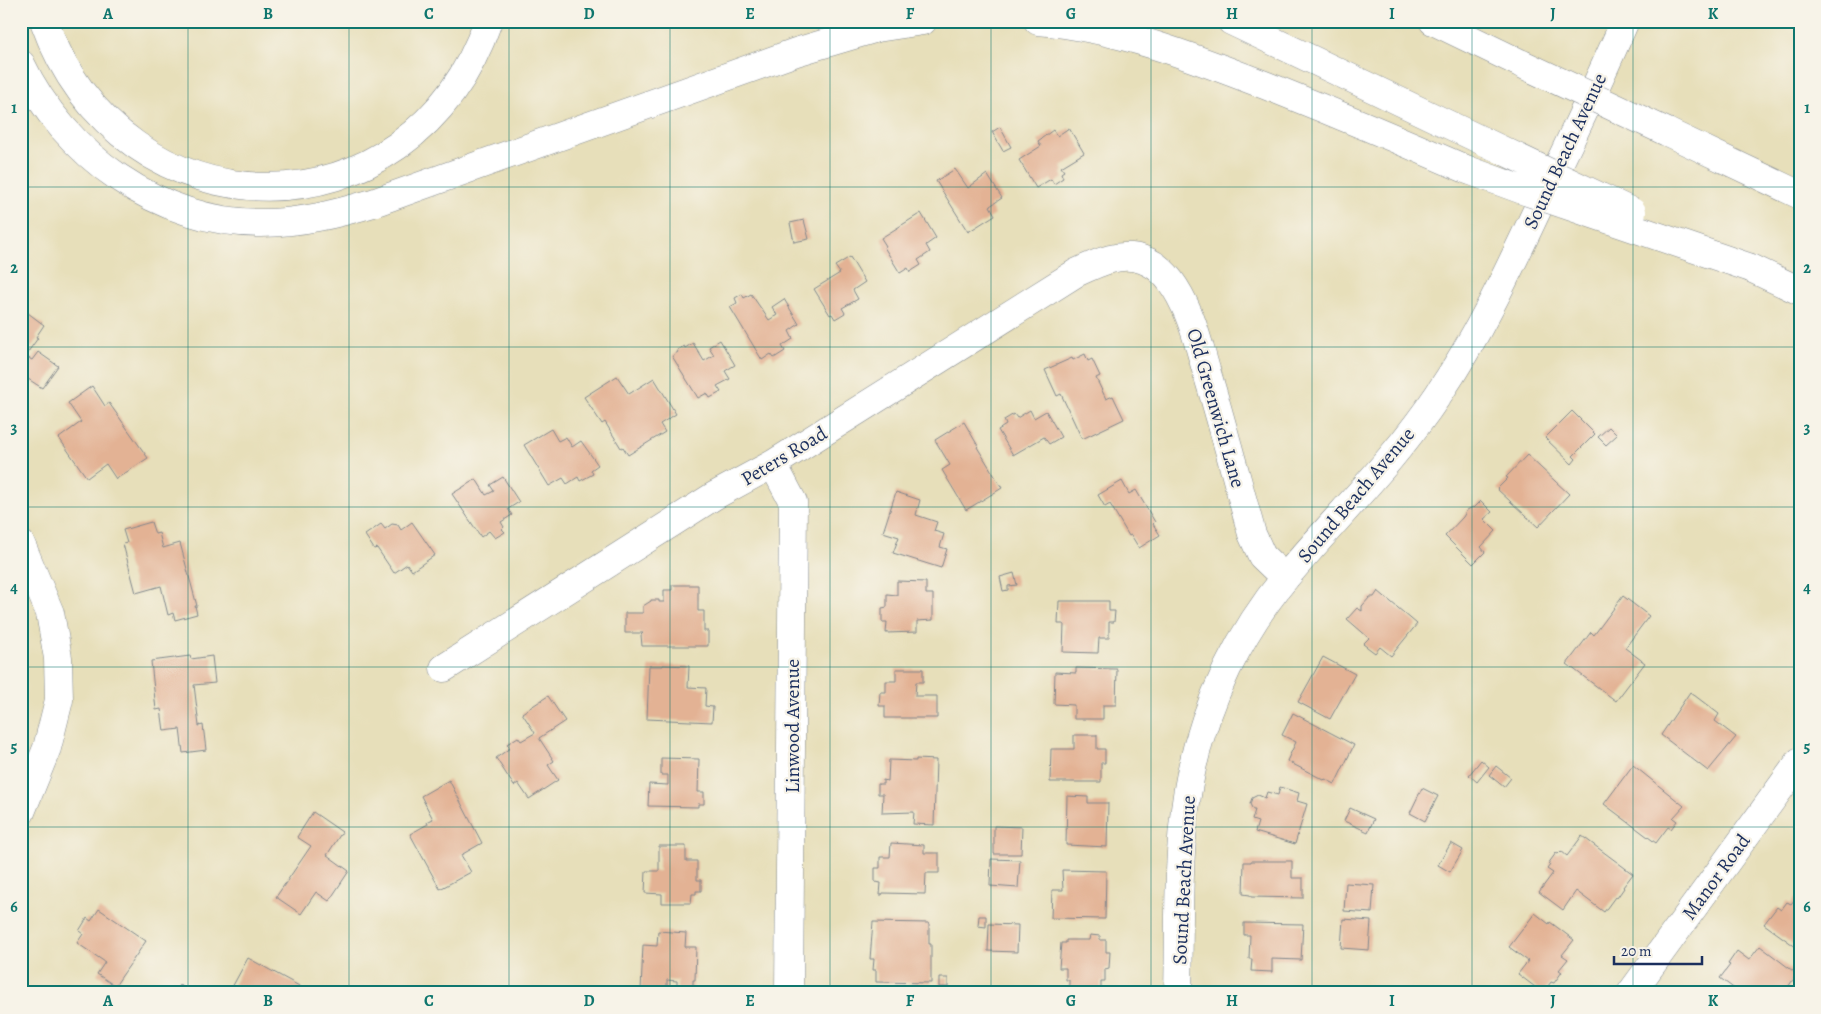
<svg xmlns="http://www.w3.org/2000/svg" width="1821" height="1014" viewBox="0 0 1821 1014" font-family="Alegreya,serif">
<rect width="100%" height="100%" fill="#f7f3e8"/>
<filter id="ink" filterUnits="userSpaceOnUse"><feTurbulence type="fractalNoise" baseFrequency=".02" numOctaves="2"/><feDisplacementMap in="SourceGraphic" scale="10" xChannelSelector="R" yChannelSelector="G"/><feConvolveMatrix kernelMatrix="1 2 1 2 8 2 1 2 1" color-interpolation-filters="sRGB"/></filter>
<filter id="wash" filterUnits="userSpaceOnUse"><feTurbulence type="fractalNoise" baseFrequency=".0096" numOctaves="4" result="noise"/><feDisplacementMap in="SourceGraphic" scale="20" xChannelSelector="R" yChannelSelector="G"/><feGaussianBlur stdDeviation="1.12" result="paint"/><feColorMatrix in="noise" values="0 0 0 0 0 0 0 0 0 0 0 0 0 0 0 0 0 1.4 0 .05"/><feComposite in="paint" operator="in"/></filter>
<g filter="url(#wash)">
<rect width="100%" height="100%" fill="#e7dfba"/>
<g id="blocks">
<!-- building -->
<path fill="#e3b294" d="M1000,127l11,20 -8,4 -11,-19z
M1069,128l15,25 -23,14 3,4 -3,2 2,5 -9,6 -3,-5 -15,9 -17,-28 22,-14 -3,-5 15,-11 4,6z
M955,169l13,19 19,-14 15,24 -12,8 5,9 -27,17 -32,-51z
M921,213l15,25 -10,7 4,7 -12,8 3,5 -11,7 -2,-4 -8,5 -16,-26 2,-1 -5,-8z
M804,220l5,19 -15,3 -4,-19z
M850,257l15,25 -12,8 5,9 -16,9 3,5 -10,6 -3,-5 -2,1 -16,-26 26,-16 -5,-7z
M742,294l2,4 7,-4 18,26 8,-5 -5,-8 12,-8 15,25 -10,7 4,8 -11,7 3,5 -11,7 -3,-4 -9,6 -32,-53 7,-4 -2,-5z
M28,313l16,12 -8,12 2,1 -13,18 7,4 6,-8 20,14 -16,22 -20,-13 1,-2 -2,-2v-47z
M720,340l15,25 -10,6 5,8 -13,7 4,6 -11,6 -3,-5 -9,5 -26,-42 6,-4 -1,-2 7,-4 1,2 8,-5 11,18 10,-6 -5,-8z
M1085,354l3,7 4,-2 8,17 -4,2 10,21 7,-3 11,23 -42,20 -21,-45 -4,2 -12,-26 27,-12 1,2z
M617,376l12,18 25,-16 22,36 -16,10 5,8 -37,23 -5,-8 -2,1 -16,-26 -3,2 -18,-27z
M92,386l13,20 4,-3 39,55 -32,21 -10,-15 -19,14 -28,-40 22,-16 -13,-19z
M1030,410l4,8 12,-7 15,26 -12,7 -5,-7 -31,18 -15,-25 8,-5 -2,-5 10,-6 3,4z
M1572,411l23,23 -22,22 3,3 -4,5 -27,-26z
M964,422l14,24 -1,1 25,41 -36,22 -24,-40 8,-5 -15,-25z
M1609,427l8,8 -11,10 -8,-8z
M551,429l7,12 8,-4 6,10 9,-6 17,24 -7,5 2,4 -13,7 -2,-4 -11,7 -4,-6 -14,8 -25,-41z
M1527,455l42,39 -31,33 -41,-38 11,-11 -2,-1z
M503,477l16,25 -11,7 4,6 -11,7 3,5 -2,2 3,3 -10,6 -6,-7 -8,6 -29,-43 24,-15 10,16 8,-4 -4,-6z
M1122,481l7,13 7,-4 19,32 -2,2 7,11 -21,13 -8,-13 -2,1 -19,-32 -5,3 -7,-12z
M896,492l24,8 -4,15 21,7 -3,9 10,3 -4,13 7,2 -6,19 -48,-15 6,-16 -16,-5z
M1481,501l11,11 -8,7 12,12 -15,16 4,5 -12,12 -28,-28 18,-19 4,-7 6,-3 1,1z
M151,522l4,12 4,-1 4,15 17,-5 17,63h-2l2,8 -22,6 -2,-7 -5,2 -7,-29 -25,7 -13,-49 4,-1 -4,-13z
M412,522l23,33 -23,16 -5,-7 -13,9 -17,-25 -3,1 -9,-14 16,-11 4,5 7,-5 6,1 3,5z
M1014,573l3,12 -9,1v4l-5,1 -3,-14z
M897,581l29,1v12h7v26l-16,1v11l-31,1 1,-11h-5v-14l5,-1v-13l10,1z
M672,585h26v26h6v20h4v15h-66l-1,-11 2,-2h-18v-20h18v-7l8,-5v-1h8v2h5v-12h8z
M1378,591l39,33 -26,32 -11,-9 -5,6 -12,-9 6,-6 -22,-19 10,-11 5,3v-5l8,-9h4z
M1623,596l26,20 -24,32 20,15 -29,38 -49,-37 24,-32 3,3z
M1059,601h50v10h6l-1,11h-5v16h-10l-1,15 -35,-1 1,-28h-6z
M190,656l1,3 21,-3 3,27 -21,2 5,41 4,-1 3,25 -23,3 -3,-24 -16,2 -3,-22 -5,1 -5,-49z
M1323,657l32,17 -25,45 -32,-17z
M663,665l26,1 -1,21 18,1 -1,18 8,1 -1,15 -65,-3 2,-53h14z
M1076,668l41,1 -1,36h-13v14h-29v-14l-20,-1 1,-32 21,1z
M896,669h27v13h-7l-1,14h22v22h-52v-12h-6l1,-14h6v-11h10z
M1690,692l29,22 -4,7 21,16 -28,34 -47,-36z
M548,696l17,25 -26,17 15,23 -6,4 10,15 -29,19 -11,-16 -4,3 -18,-28 14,-10 -3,-4 11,-7 3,4 14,-8 -13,-20z
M1293,713l61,32 -19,39 -10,-5 -1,1 -37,-19 9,-19 -14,-7z
M1074,735h23v14h8v14h-4v19h-51l1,-33h23z
M661,758l38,1 -1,33h6v12h-6v3l-50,-1 1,-22 19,1v-10h-7z
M916,759l20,1 -2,65 -21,-1 1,-12 -32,1 1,-19h-5v-10h5v-4l5,1 1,-21 27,1z
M1481,760l8,7 -12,15 -8,-7z
M1633,765l51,41 -11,12 4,3 -6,8 -3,-2 -12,16 -52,-39z
M1496,766l15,12 -7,9 -15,-12z
M449,780l33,63 -21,12 10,17 -31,17 -30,-55 18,-10 -1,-2 6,-3 -12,-23z
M1280,787l19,6 -2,8 10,3 -12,40 -40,-12 3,-10 -6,-2 3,-10h-2l-3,-6 2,-6 6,-3 7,3 2,-6 11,3z
M1422,788l16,8 -13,25 -15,-8z
M1067,796l21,1v6h20l-1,44 -41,-2z
M1350,808l24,11 -6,13 -24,-11z
M313,812l29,20 -15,23 22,16 -20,30 -13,-9 -15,22 -25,-17 35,-51 -14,-9z
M994,826l28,1 -1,27h-27z
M1582,836l51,38 -10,13 1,1 -7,10 -2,-1 -11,15 -28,-21 -13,19 -24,-18 14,-19 -6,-4 3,-4 -2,-1 8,-11 2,1 3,-3 6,5z
M891,843l33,2v8h15v20h-13l-1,21 -42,-1 -1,2h-2l1,-12 -6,-1v-14h5v-11h10z
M1451,843l12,7 -13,22 -12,-7z
M659,846h27v15h11v19h4v11h-5v3h-4l-1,9h-29v-9l-17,-1 1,-22h13z
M991,859l29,1 -2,28 -28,-2z
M1251,861h41v17h11v20l-52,-1 -1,-2 -7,-1 1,-32h7z
M1062,870l44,1 -1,48 -54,-1 1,-28h11z
M1346,883l28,2 -2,28 -28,-2z
M1800,893v57l-36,-26 13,-17 4,3 6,-8 4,2z
M99,909l47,32 -31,45 -18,-12 8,-12 -28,-19 6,-9 -4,-3 8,-13 4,3z
M1535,913l14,11 1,-2 24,18 -12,15 6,4 -9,11 3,2 -8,11 -3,-1 -8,11 -25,-19 10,-13 -19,-14z
M979,916h7v11l-8,-1z
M1343,919l28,2 -2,29 -28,-2z
M873,922l56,1v21h2v39l-55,-1v-12h-3l1,-11h-4z
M1244,923l59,1 -2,36 -29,-1v13l-21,-1 1,-12h-3l1,-24h-6z
M989,924l29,1 -1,27 -29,-1z
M658,931l28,2 -1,14h11l-1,33h-2v10l-16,-1v-8l-10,-1v12l-26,-1 2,-46 14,1z
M1090,935l10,1v4h6v12h4l-1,16 -4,1v12h-4v9l-32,-1v-9h-3v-12h-7l2,-25h5v-3h23z
M1760,946l37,28 -9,13 8,6h-56l-20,-15 10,-13 -2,-1 9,-13 12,9z
M248,958l53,29 -3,6h-76l8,-2z
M939,978h9v9h-9z
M179,985l15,8h-19z"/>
</g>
</g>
<g filter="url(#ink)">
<use href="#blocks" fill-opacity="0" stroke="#81878c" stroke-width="1"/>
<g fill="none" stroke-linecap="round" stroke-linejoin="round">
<!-- minor casing -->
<g stroke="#81878c" stroke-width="29">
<path id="minor" d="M773,464l20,38 -4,491
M21,544l29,69 8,45 1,42 -12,48 -26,64
M444,668l270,-172 59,-32 303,-191c21,-10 45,-22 68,-13 20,7 32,27 40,44 11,22 16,46 23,69 16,53 30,107 45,161l10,22 23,22
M1631,993l169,-232"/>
</g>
<!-- tertiary casing -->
<g stroke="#81878c" stroke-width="29">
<path id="tertiary" d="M1178,993c2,-73 -2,-148 13,-220 15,-71 49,-141 95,-196 51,-61 108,-116 152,-182 40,-59 71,-125 101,-189 29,-61 59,-122 86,-185"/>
</g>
<!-- motorway casing -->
<g stroke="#81878c" stroke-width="29">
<path id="motorway" d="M44,21c79,220 368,222 444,0
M1038,21c83,7 160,38 237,68 65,26 129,53 193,81
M1231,21l252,120
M1433,21l89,43
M21,64c43,91 138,159 240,159 39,0 75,-9 112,-20l423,-151 81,-24 46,-7
M1667,132l133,63
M1751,268l49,23"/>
</g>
<!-- minor -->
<use href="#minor" stroke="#fff" stroke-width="28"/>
<!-- tertiary -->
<use href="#tertiary" stroke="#fff" stroke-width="28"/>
<!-- motorway -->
<use href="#motorway" stroke="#fff" stroke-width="28"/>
<!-- motorway-bridge casing -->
<g stroke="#81878c" stroke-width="29" stroke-linecap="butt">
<path id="motorway-bridge" d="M1522,64l145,68
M1483,141l149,71
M1468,170l60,22 223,76"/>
</g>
<!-- motorway-bridge -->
<use href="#motorway-bridge" stroke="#fff" stroke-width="28"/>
</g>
</g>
<!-- grid -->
<path fill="none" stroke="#0f766e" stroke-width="1" stroke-opacity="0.55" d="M188,21v972M349,21v972M509,21v972M670,21v972M830,21v972M991,21v972M1151,21v972M1312,21v972M1472,21v972M1633,21v972M21,187h1779M21,347h1779M21,507h1779M21,667h1779M21,827h1779"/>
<g text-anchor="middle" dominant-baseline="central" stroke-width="4.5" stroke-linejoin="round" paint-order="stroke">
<!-- street labels -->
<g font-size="20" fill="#1b2f5e" stroke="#f7f3e8">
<text transform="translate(1565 151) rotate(-65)">Sound Beach Avenue</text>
<text transform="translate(1216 408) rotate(74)">Old Greenwich Lane</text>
<text transform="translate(784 456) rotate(-31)">Peters Road</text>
<text transform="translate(1356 495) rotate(-50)">Sound Beach Avenue</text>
<text transform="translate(792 726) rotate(-90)">Linwood Avenue</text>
<text transform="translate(1716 877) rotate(-54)">Manor Road</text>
<text transform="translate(1184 880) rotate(-87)">Sound Beach Avenue</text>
</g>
</g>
<!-- margin -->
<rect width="1821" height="1014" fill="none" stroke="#f7f3e8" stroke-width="55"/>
<!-- scale -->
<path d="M1614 956v8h88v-8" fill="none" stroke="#1b2f5e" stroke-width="2.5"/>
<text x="1621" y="956" font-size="15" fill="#1b2f5e" stroke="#f7f3e8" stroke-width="4" paint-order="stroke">20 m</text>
<rect x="28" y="28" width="1766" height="958" fill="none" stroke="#0f766e" stroke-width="2"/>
<g font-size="16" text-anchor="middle" font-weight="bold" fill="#0f766e">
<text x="108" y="19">A</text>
<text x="268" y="19">B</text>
<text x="429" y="19">C</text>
<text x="589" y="19">D</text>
<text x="750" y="19">E</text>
<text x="910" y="19">F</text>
<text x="1071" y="19">G</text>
<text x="1232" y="19">H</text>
<text x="1392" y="19">I</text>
<text x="1553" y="19">J</text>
<text x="1713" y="19">K</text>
<text x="14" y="113">1</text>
<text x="1807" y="113">1</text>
<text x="14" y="273">2</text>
<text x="1807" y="273">2</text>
<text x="14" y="433">3</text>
<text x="1807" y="433">3</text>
<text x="14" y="593">4</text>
<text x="1807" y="593">4</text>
<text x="14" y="752">5</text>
<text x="1807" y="752">5</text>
<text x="14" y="912">6</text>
<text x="1807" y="912">6</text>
<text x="108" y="1006">A</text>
<text x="268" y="1006">B</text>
<text x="429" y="1006">C</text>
<text x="589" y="1006">D</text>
<text x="750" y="1006">E</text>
<text x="910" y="1006">F</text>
<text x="1071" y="1006">G</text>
<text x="1232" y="1006">H</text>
<text x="1392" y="1006">I</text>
<text x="1553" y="1006">J</text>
<text x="1713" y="1006">K</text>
</g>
</svg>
